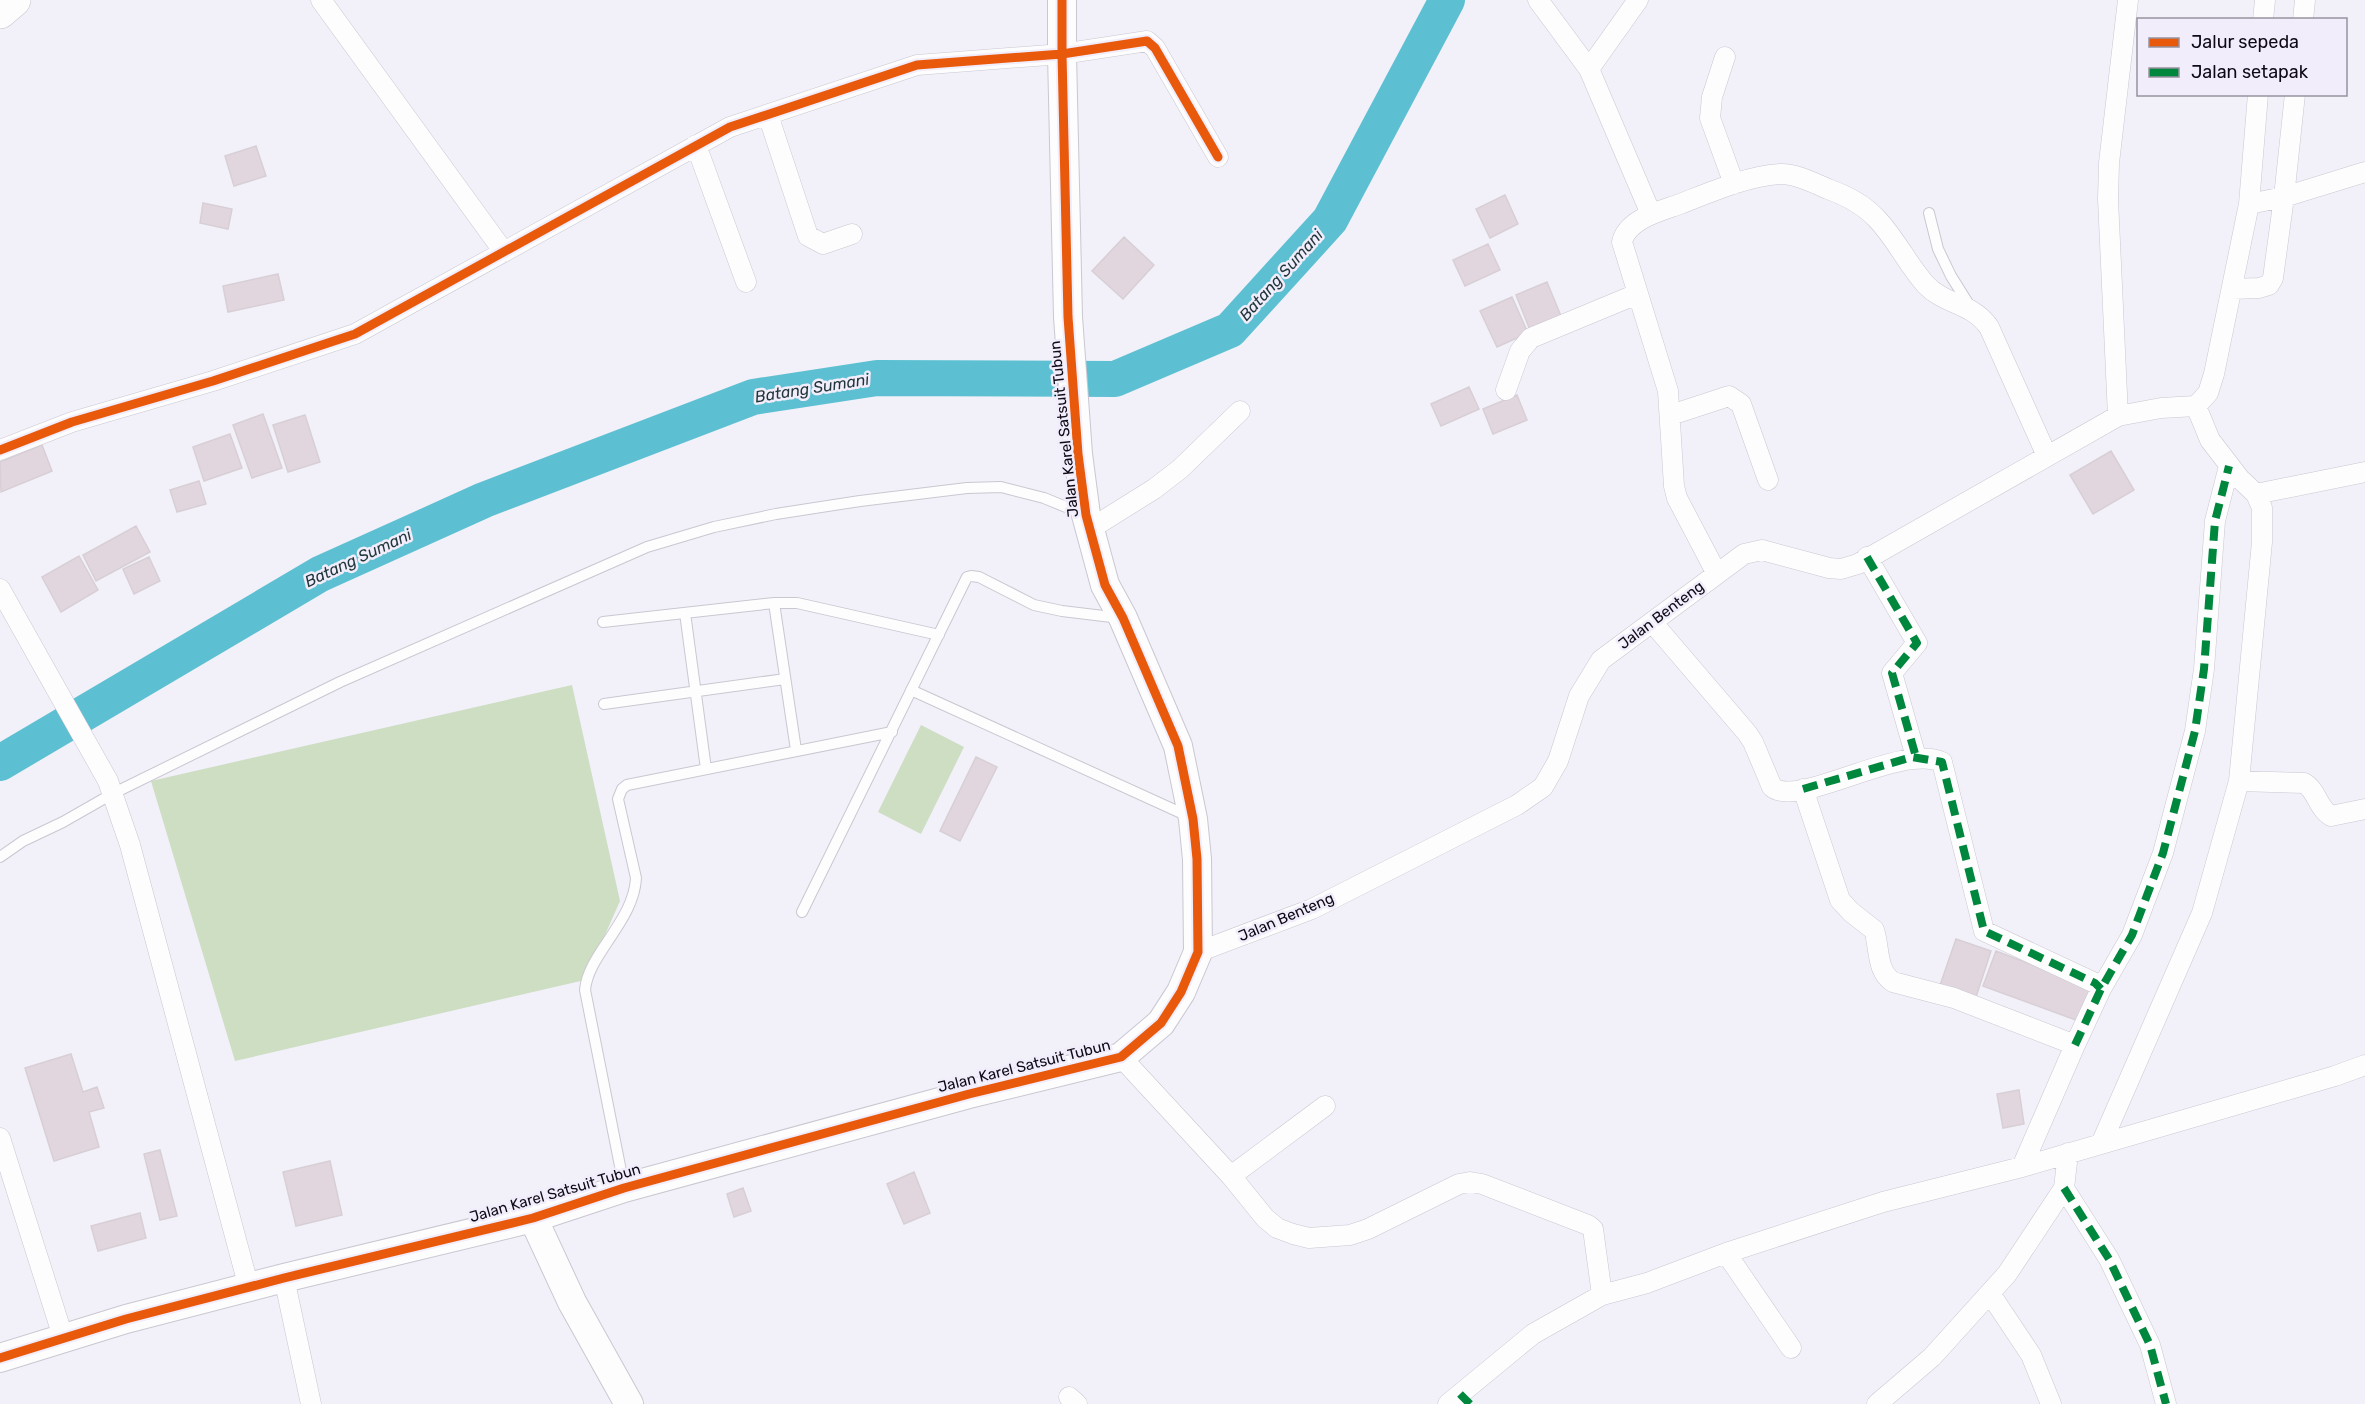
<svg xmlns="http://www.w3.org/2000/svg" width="2365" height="1404" viewBox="0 0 2365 1404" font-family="Rubik,sans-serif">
<rect width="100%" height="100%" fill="#f2f0f8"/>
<!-- green -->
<path fill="#cddec3" d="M572,685l48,216 -35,79 -350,81 -84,-280z
M921,725l43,22 -43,87 -43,-22z"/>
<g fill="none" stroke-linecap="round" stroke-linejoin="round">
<!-- river -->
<path stroke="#5cc0d2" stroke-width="36" d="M0,763l320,-189 164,-74 269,-103 124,-19 238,1 115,-49 100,-110 117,-220"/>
</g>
<!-- building -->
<path fill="#e2d6de" stroke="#d7cfd5" stroke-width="1.5" d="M256,146l10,30 -32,10 -9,-30z
M1505,195l13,29 -28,14 -14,-29z
M203,203l29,6 -4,20 -28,-6z
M1124,237l30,28 -31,34 -31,-28z
M1488,244l12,26 -35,16 -12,-26z
M278,274l6,26 -56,12 -5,-26z
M1547,282l14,34 -31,14 -14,-35z
M1512,297l16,36 -31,14 -17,-36z
M1469,387l10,22 -38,17 -10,-22z
M1517,395l10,25 -34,14 -10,-25z
M263,414l19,54 -30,10 -19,-53z
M305,415l15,47 -32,10 -15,-47z
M230,434l12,34 -38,13 -11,-34z
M42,445l10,26 -51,21 -1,-30z
M2111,451l23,39 -41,24 -23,-39z
M199,481l7,23 -29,8 -7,-22z
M136,526l14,26 -54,29 -13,-26z
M79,556l19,34 -37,22 -19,-35z
M149,557l11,24 -26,13 -11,-25z
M976,757l21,10 -37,74 -20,-10z
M1956,939l35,12 -17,52 -36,-12z
M1996,951l100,38 -12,34 -101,-37z
M71,1054l12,38 14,-5 7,21 -15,4 10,35 -45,14 -29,-93z
M2019,1090l5,34 -21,4 -6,-34z
M160,1150l17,66 -17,4 -16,-66z
M330,1161l12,54 -46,11 -13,-54z
M914,1172l16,41 -26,11 -17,-40z
M743,1188l8,23 -17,6 -7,-23z
M140,1213l6,25 -48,13 -7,-25z"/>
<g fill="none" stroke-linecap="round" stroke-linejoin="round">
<!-- lane casing -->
<g stroke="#cac7d1" stroke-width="12">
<path id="lane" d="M1929,213l9,36 13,27 20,32
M774,603l22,147
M685,613l21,156
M603,622l171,-19h23l142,32
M911,690l279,127
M604,704l181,-25
M0,857l23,-16 40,-19 49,-28 228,-112 307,-135 67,-20 62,-13 84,-13 107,-13 34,-1 43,11 39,16
M802,912l165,-335 4,-1 8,1 55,28 28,6 58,7
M624,1186l-39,-196c3,-36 49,-69 51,-112l-18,-79 4,-10 5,-4 265,-53"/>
</g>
<!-- street casing -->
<g stroke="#cac7d1" stroke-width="21">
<path id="street" d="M321,0l183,252
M1538,0l51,69 62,145
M2263,20l2,-20
M2303,20l2,-20
M1725,57l-13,40 -2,21 24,66
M1589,69l49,-69
M768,115l40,121 15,8 29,-10
M696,145l50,137
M2249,204l35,-7 81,-25
M2232,289l27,-1 10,-3 4,-7 11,-81 11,-103
M1506,390l14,-39 11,-13 106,-44
M2196,406l12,-13 6,-19 35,-170 9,-110
M1671,415l58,-19 12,8 27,76
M2118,416l-10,-217 1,-36 19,-163
M0,450l72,-28 141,-41 142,-47 375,-207 187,-62 145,-11 85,-13 8,7 63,109
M2256,494l109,-22
M1090,529l64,-40 26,-20 60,-58
M1867,557l50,86 -25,30 24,84
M1717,574l-40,-76 -3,-12 -6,-95 -46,-149c5,-23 39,-31 58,-38 31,-12 67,-28 100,-30 15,-1 34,9 48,15 19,7 35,15 49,30 19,20 31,46 49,66 19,20 45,17 63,42l58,129
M0,589l108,192 22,64 119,443
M1652,622l95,111 6,9 19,45c27,22 127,-44 170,-25l42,169 111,52 6,6
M2239,781l65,2c13,7 14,26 27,33l34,-7
M1803,789l37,111 11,12 23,18c6,18 2,41 19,52l61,16 121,47
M1198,952l114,-43 205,-104 26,-18 15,-26 21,-65 22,-36 143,-106 18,-4 67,18 12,1 17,-5 260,-148 43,-8 35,-2
M1121,1057l110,119 34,42 12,10 16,6 16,4 41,-3 18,-6 91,-45 11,-2 12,2 106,41 5,4 9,66
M0,1138l64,202
M2101,1144l101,-231 37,-132 23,-239v-34l-6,-14 -16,-15 -30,-39 -14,-34
M2022,1167l53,-122 26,-56 31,-54 31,-82 32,-122 9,-62 11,-148 14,-55
M1231,1176l94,-70
M2064,1188l45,71 41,86 16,59
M1726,1253l65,95
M284,1278l27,126
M1991,1295l40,60 20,49
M1069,1397l8,7
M1448,1404l85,-70 69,-39 45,-12 79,-30 157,-51 139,-35 313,-91 30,-11
M1877,1404l55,-47 75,-83 57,-86 4,-35"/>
</g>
<!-- secondary casing -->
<g stroke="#cac7d1" stroke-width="30">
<path id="secondary" d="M533,1218l39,84 57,102
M0,1358l126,-39 158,-41 249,-60 91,-30 345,-94 152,-37 40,-34 20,-31 17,-40 -1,-93 -4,-40 -15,-73 -55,-128 -18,-33 -19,-70 -8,-61 -10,-137 -6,-263v-54"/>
</g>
<!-- highway casing -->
<g stroke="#cac7d1" stroke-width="34">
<path id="highway" d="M0,12l14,-12"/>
</g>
<!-- lane -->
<use href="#lane" stroke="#fdfdfe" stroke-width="10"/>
<!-- street -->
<use href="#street" stroke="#fdfdfe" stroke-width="20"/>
<!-- secondary -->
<use href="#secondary" stroke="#fdfdfe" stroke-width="28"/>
<!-- highway -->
<use href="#highway" stroke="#fdfdfe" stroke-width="33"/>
<!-- quiet -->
<path stroke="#00873e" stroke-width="8" stroke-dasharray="15 8" stroke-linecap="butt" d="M1867,557l50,86 -25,30 24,84
M1803,789l109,-32 30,5 42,169 111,52 6,6
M2075,1045l26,-56 31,-54 31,-82 32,-122 9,-62 11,-148 14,-55
M2064,1188l45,71 41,86 16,59
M1460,1394l10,10"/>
<!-- cycleway casing -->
<g stroke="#f1edfb" stroke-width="13">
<path id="cycleway" d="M0,450l72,-28 141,-41 142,-47 375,-207 187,-62 145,-11 85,-13 8,7 63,109
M0,1358l126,-39 158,-41 249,-60 91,-30 345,-94 152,-37 40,-34 20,-31 17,-40 -1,-93 -4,-40 -15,-73 -55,-128 -18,-33 -19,-70 -8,-61 -10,-137 -6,-263v-54"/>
</g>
<!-- cycleway -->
<use href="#cycleway" stroke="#e8590c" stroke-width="9"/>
</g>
<g text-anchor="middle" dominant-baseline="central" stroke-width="5" stroke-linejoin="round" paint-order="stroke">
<!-- street labels -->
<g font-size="15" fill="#0e0914" stroke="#f1edfb">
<text transform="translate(1064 429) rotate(-96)">Jalan Karel Satsuit Tubun</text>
<text transform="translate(1661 615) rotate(-37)">Jalan Benteng</text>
<text transform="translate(1286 917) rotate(-23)">Jalan Benteng</text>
<text transform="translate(1024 1066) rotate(-14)">Jalan Karel Satsuit Tubun</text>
<text transform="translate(555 1193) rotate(-16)">Jalan Karel Satsuit Tubun</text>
</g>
<!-- water labels -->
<g font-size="16" font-style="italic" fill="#1f3539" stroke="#f1edfb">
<text transform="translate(1281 275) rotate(-48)">Batang Sumani</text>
<text transform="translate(812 388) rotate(-9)">Batang Sumani</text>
<text transform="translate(358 558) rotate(-25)">Batang Sumani</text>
</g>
</g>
<!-- legend -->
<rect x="2137" y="18" width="210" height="78" fill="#f1edfb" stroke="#96929f" stroke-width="1.5"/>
<rect x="2149" y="38" width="30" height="9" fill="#e8590c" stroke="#96929f" stroke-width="1.5"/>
<text x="2191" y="48" font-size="18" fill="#0e0914">Jalur sepeda</text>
<rect x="2149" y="68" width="30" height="9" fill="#00873e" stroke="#96929f" stroke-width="1.5"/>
<text x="2191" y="78" font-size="18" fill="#0e0914">Jalan setapak</text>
</svg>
